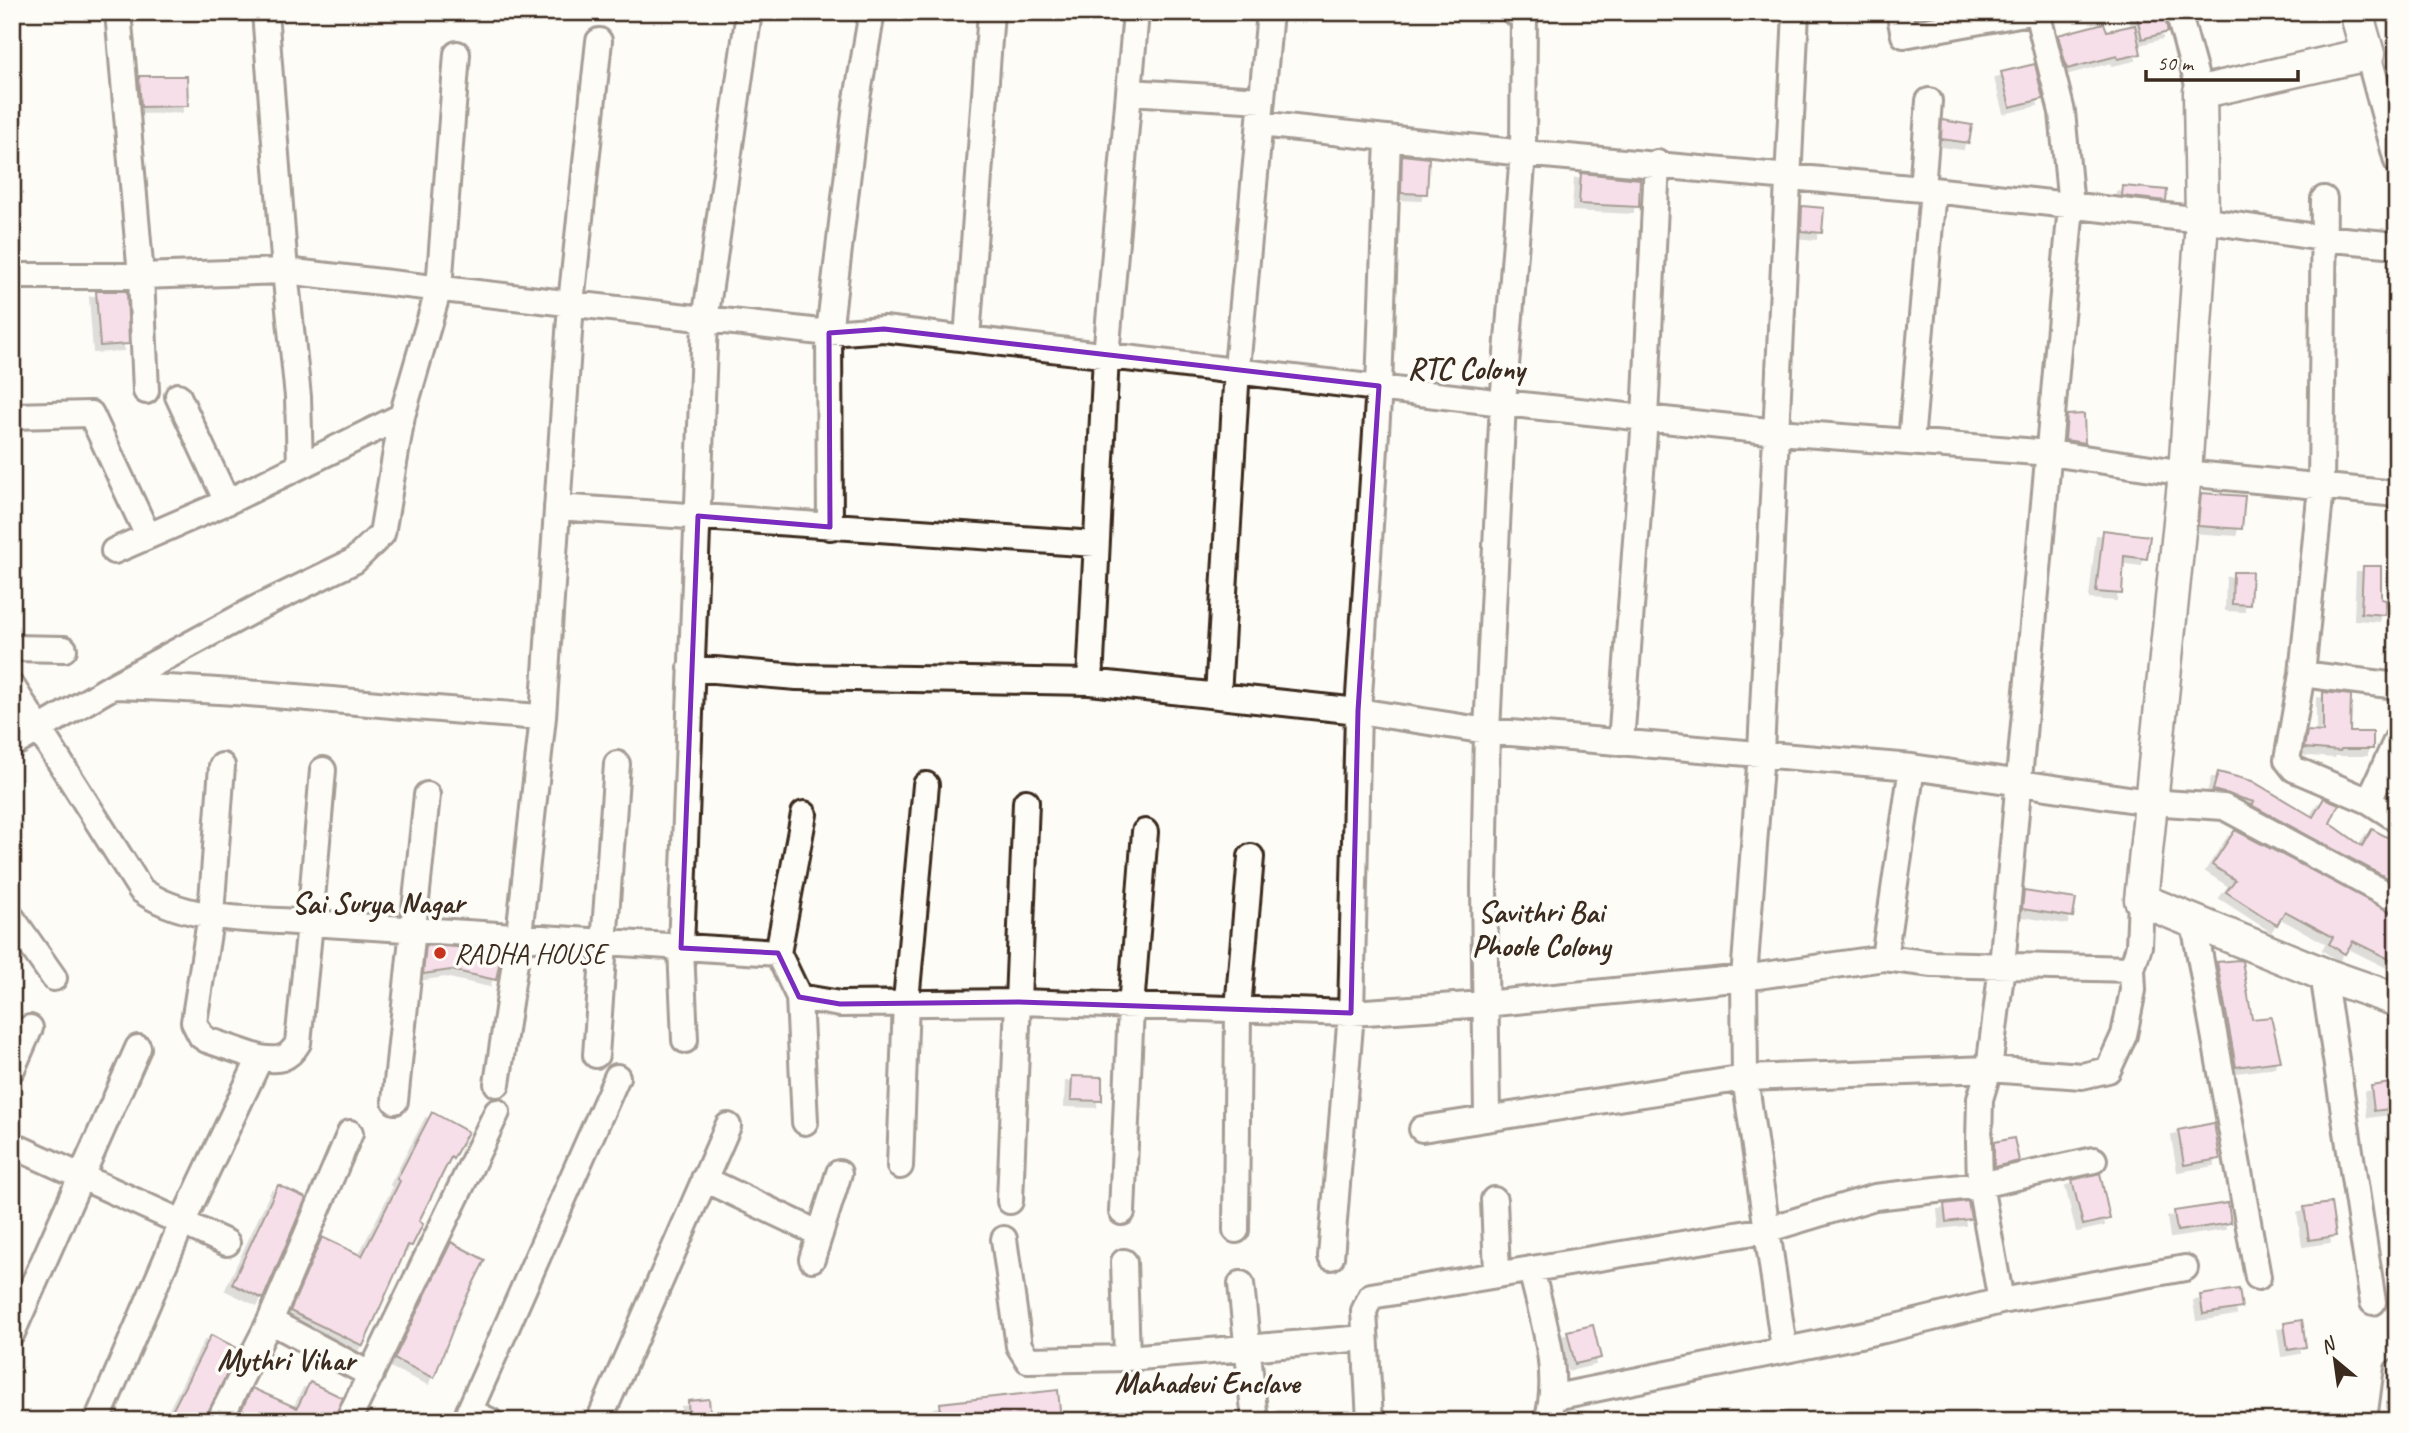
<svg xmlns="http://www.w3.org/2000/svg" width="2409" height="1433" viewBox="0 0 2409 1433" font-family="Caveat,sans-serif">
<defs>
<filter id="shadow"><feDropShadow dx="-6" dy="6" stdDeviation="0" flood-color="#0004"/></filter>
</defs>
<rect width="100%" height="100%" fill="#fdfcf7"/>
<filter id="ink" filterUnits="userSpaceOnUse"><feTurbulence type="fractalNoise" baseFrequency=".0143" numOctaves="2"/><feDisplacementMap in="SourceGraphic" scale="14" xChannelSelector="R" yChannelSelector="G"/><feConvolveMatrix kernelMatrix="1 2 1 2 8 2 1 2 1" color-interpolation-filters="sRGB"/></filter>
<g filter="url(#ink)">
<!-- building -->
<path fill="#f0bdda" stroke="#3b2a1e" stroke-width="2" filter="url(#shadow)" d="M2136,12h28l4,20 -26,7z
M2104,23l3,8 28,-6 6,29 -23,5 -1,-3 -50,13 -9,-34z
M2035,64l8,35 -33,8 -9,-35z
M139,76h48l1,30 -47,1z
M1942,120l30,5 -3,18 -28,-4z
M1402,155l27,3 -2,36 -26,-1z
M1581,173l59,6 -1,28 -60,-3z
M2123,186l44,4 -1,11 -44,-5z
M1802,206l22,2 -2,25 -21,-2z
M96,291h31l2,53 -29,2z
M2084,414l1,29 -20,-3 2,-25z
M2201,493l44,3 -3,33 -44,-3z
M2103,530l47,6 -3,23 -23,-3 -2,38 -26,-2z
M2363,566h18v33l5,1 -1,15 -24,-2z
M2233,572h19l-2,33 -18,-1z
M2323,692l28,3 -1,37h23v17h-32l-1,2 -36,-3 3,-17 16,1z
M2218,772l34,9 61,36 11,-19 15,6 -9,19 32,23 10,-17 17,9 8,6v23l-8,12 -138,-74 3,-3 -41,-12z
M2235,830l162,85v48l-44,-22 -8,13 -16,-10 4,-7 -48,-26 -8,14 -51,-33 9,-12 -23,-15z
M2024,891l52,8 -3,18 -51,-8z
M426,945l76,5 -6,30 -45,-10 -28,4z
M2239,960l3,1 10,58 19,-2 10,44 -45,6 -19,-105z
M1072,1076l30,1v24l-31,-1z
M2397,1082v26l-23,3 -3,-25z
M432,1112l36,20 -15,27 -2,-2 -32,64 4,3 -11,22 -4,-1 -45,101 -73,-35 32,-74 40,19 38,-75 -3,-2z
M2214,1123l6,36 -36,6 -6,-35z
M2014,1138l5,23 -25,6v-25z
M2100,1173l10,46 -27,6 -11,-45z
M278,1185l28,13 -43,101 -31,-15z
M1968,1201l3,18 -25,3 -2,-18z
M2228,1203l3,20 -54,8 -3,-20z
M2331,1203l5,33 -27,4 -5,-33z
M451,1242l34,18 -24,48 -27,70 -40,-19z
M2239,1289l3,19 -39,6 -3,-19z
M2302,1320l4,27 -18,3 -4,-27z
M1593,1325l8,33 -26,6 -8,-33z
M211,1335l28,14 -35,72h-37z
M310,1382l33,16 -10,23h-97l16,-33 45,20z
M1058,1390l3,31h-119l-2,-18z
M709,1399l2,22h-22l-1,-20z"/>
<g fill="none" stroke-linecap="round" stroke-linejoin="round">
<!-- service casing -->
<g stroke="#3b2a1e" stroke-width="18">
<path id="service" d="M2385,1421l7,-53"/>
</g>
<!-- minor casing -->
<g stroke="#3b2a1e" stroke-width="30">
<path id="minor" d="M265,12l20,259 13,126 2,69
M1899,12l5,23 126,-23
M2178,12l22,80
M2368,54l29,107
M1129,92l133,8
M1260,124l263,29 410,37 269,30 120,18 75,7
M1922,189l7,-88
M2324,199l-3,289 -19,186 95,12
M12,276h129l-23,-264
M967,339l24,-327
M146,391l-5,-115 144,-5 544,62 55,-4 619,74 275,29 272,21 135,20 212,21
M178,396l49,106
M12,416l79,-2 57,122
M1911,442l22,-252
M557,507l538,37
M830,527l-1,-194 27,-228 16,-93
M114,551l113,-49 175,-86
M12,648l52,1
M691,668l106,9 293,5 268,29 129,20 425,36 237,35 75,5 173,93
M2302,674l-15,86 7,9 75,32
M1090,682l16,-326 30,-344
M115,686c143,4 285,22 428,31
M13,688l128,202c45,33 114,28 169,33l13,-153
M1218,696l19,-328 33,-356
M2397,739l-28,62 28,18
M1621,743l24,-325 12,-255
M12,745l101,-59 142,-77 99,-48 28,-27 20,-118 37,-128 18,-234
M222,766l-11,148 -17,108 7,14 6,4 53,18
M804,814l-26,139 21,44 41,7 179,-2 332,11 134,-9 259,-26 140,-20 49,6 199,5
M12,918l42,60
M2194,923l64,354
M1884,958l28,-191
M2323,974l50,328
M799,997l6,125
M685,1040l-4,-92 24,-627 44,-309
M596,1055l21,-291
M12,1069l18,-41
M497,1084l22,-149 24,-218 28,-414 28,-262
M395,1101l32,-306
M1487,1117l-3,-230 3,-156 16,-328 20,-250 1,-140 -10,-1
M1422,1129l323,-51 -1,-100 17,-226 35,-740
M12,1145l215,98
M900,1166l6,-165 20,-216
M704,1179l116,55
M1494,1200l3,72
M1010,1201l16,-399
M1122,1212l9,-205 14,-175
M1236,1230l2,-221 13,-152
M1004,1239l15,107 9,14 99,-2 238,-20
M1331,1257l20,-244 7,-302 21,-325 9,-248
M812,1259l27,-86
M1124,1262l3,96
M1531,1269c11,49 31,103 16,152
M1241,1284l14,137
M2001,1301l-21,-116 -1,-43 1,-43 9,-30 13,-103 69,-760 -9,-94 -25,-100
M270,1321l101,54
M12,1333l126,-285
M1784,1348l-39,-270 244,-9 93,7 26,-6 16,-35 9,-45 -1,-21 7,-23 2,-46
M1555,1397l329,-67 117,-29 184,-33
M469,1411l21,10
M97,1421l85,-198 78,-165c18,3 28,2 38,-15l12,-120 468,30
M219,1421l51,-100 80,-188
M348,1421l149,-309
M465,1421l152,-344
M599,1421l129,-295
M1370,1421l-6,-110 7,-15 395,-66 109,-33 105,-12 114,-25"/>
</g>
<!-- tertiary casing -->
<g stroke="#3b2a1e" stroke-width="37">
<path id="tertiary" d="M2356,12l12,42 -168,38 2,128 -17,253 -44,427 182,74 74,26"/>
</g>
<!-- service -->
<use href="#service" stroke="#fdfcf7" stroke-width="12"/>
<!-- minor -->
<use href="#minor" stroke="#fdfcf7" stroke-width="24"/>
<!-- tertiary -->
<use href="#tertiary" stroke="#fdfcf7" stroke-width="32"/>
</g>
</g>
<!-- marked area -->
<path d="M0 0H2409V1433H0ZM884,329l495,57 -21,325 -7,302 -332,-11 -179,2 -41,-7 -21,-44 -97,-5 17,-432 132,11 -1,-194z" fill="#fdfcf7" fill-opacity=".55" fill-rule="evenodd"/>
<path fill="none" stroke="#7b2cbf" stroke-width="5" stroke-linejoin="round" d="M884,329l495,57 -21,325 -7,302 -332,-11 -179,2 -41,-7 -21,-44 -97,-5 17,-432 132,11 -1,-194z"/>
<!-- markers -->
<circle fill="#c8321e" stroke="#fdfcf7" stroke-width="2.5" cx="440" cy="953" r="7"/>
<g text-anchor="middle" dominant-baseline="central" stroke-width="7" stroke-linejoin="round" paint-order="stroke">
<!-- poi labels -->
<g font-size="28" fill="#3b2a1e" stroke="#fdfcf7" text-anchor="start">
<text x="454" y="953">RADHA HOUSE</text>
</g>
<!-- neighbourhood labels -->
<g font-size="30" font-weight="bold" fill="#3b2a1e" stroke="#fdfcf7">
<text x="1466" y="369">RTC Colony</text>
<text x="378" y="903">Sai Surya Nagar</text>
<text x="1541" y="912">Savithri Bai<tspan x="1541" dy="34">Phoole Colony</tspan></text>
<text x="286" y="1360">Mythri Vihar</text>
<text x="1207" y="1383">Mahadevi Enclave</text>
</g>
</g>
<!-- margin -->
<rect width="2409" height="1433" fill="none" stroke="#fdfcf7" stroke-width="42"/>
<rect x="21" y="21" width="2367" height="1391" fill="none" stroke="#3b2a1e" stroke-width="2.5" filter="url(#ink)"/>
<!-- north arrow -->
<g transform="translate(2335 1360) rotate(331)" stroke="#fdfcf7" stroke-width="5" paint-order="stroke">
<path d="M0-5L12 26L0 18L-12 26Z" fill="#3b2a1e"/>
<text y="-10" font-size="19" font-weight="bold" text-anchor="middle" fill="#3b2a1e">N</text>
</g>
<!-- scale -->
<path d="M2146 70v10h152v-10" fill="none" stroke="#3b2a1e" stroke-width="3.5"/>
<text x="2157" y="70" font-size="21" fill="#3b2a1e" stroke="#fdfcf7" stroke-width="5" paint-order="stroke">50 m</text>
</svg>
